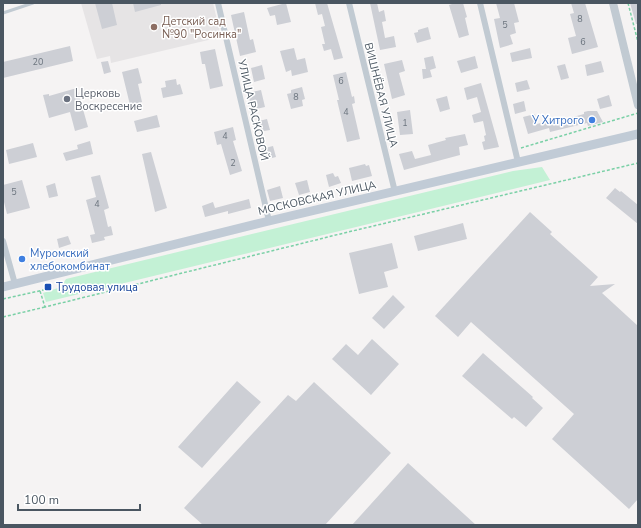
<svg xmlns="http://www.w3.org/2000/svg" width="641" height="528" viewBox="0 0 641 528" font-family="'Nunito Sans',sans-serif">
<rect width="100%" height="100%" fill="#f5f3f3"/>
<!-- education -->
<path fill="#e6e4e5" d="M81,3h132l8,34 -110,26 -1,-7 -13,3z"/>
<!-- green -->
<path fill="#c3f1d5" d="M542,167l8,13 -504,122 -3,-9 18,-6 5,-8 447,-108z"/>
<!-- building -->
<path fill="#cdcfd5" d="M95,3h17l5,22 -15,4z
M133,3h28v2l-26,7z
M286,3l5,19 -14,3 -2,-10 -5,1 -3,-8z
M315,3h12l16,55 -9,2 -3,-11 -7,2 -2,-7h3l-4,-17 4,-1 -3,-12 -4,1z
M370,3h7l2,9 5,-2 2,11 -4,1 3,16 9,-2 2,11 -16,3z
M455,3h8l4,14 -2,1 4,17 -10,3 -10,-33z
M496,3h18l5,19 -5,1 2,10 -6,2 3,9 -13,4 -6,-29 6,-1z
M571,3h14l13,44 -26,7 -4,-16 8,-2 -6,-22 4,-1z
M630,3h8v21h-2z
M244,12l6,28 3,-1 3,13 -16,4 -9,-41z
M428,27l3,12 -14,4 -3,-10 4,-1v-2z
M70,46l3,15 -70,17v-16z
M294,48l3,12 8,-2 3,14 -16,4 -1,-6 -5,2 -6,-21z
M530,48l2,10 -20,4 -2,-9z
M215,49l8,37 -13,3 -5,-25h-3l-2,-12z
M433,56l3,12 -6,2 2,7 -9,2 -1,-10h4l-2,-11z
M475,56l3,12 -17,5 -4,-12z
M402,60l3,11 -6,2 6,22 -13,4 -8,-35z
M108,61l3,11 -7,2 -3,-12z
M601,61l3,11 -17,4 -2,-11z
M565,64l4,14 -8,2 -4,-14z
M262,65l3,14 -11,3 -3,-14z
M138,68l4,15 -4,1 4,18 -12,3 -8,-33z
M346,72l6,25 2,-1 1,7 -3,1 8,35 -13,3 -10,-42h2l-6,-25z
M176,79l1,6 3,-1 3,10 -20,4 -2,-10 5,-1 -1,-6z
M527,80l3,9 -13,3 -2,-9z
M481,83l18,64 -15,3 -2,-8 3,-1 -1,-5 2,-1 -3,-14 -9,2 -2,-8 9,-3 -4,-15 -10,3 -3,-12z
M302,87l3,12 -3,1 1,6 -12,3 -4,-15 4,-1v-3z
M77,88l11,39 -13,4 -5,-19 -21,6 -6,-23 6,-1v2z
M261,90l4,17 -13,3 -4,-17z
M609,95l3,11 -12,3 -3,-10z
M447,96l3,13 -10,3 -4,-13z
M524,101l2,10 -11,3 -2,-10z
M410,110l3,24 -13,1 -3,-23z
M588,111h9l6,11 -15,4 -1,-3 -37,9 -1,-4 -21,6 -5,-17 12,-3 2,10 25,-7v3l22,-6v-2z
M157,115l3,12 -23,5 -3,-11z
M267,119l3,11 -12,2 -3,-10z
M233,127l3,13 -3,1 9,30 -12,4 -9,-31 -4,1 -3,-13z
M465,134l3,11 -9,2 1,8 -56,15 -5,-16 13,-3 3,8 16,-4 -3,-10 18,-5 -1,-2z
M90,141l3,13 -27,7 -3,-8 15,-4 -1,-4z
M33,143l4,14 -28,7 -3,-14z
M273,146l3,11 -12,3 -3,-11z
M151,152l16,56 -12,4 -13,-58z
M365,164l1,2 3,-1 3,11 -20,5 -3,-13z
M333,173l2,4 3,-1 3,7 -12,4 -3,-12z
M100,175l9,33 -5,2 4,17 3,-1 2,9 -9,2 1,3 -13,3 -2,-8 5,-1 -9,-34 10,-3 -5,-20z
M22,180l8,28 -23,6 -4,-16v-13z
M307,180l3,12 -11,3 -4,-12z
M55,183l3,13 -9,2 -3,-12z
M280,186l3,12 -13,3 -3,-11z
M615,188l5,4 1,-1 17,14v19l-32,-26z
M249,199l2,9 -23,6v-3l-23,6 -3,-11 11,-4 2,6z
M530,212l22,20 -2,2 48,43 -8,9 25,-2 -13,9 36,33v173l-9,10 -77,-70 22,-25 -103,-92 -13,15 -23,-21z
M463,223l4,16 -49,12 -4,-15z
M68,236l3,8 -12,4 -2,-9z
M392,243l6,25 -14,4 4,15 -29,7 -10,-41z
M393,295l12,12 -21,22 -12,-11z
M372,339l27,25 -28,31 -39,-36 14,-15 12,11z
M483,353l50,44 -1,1 11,10 -17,19 -12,-10 -2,2 -50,-43z
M237,381l24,21 -59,66 -24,-21z
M314,382l77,71 -66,72h-122l-19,-17 104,-113 8,6z
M408,463l68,62h-124z"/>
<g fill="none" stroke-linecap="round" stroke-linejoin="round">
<!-- path -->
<path stroke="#7ad0a6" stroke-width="1.5" stroke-dasharray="3 2" stroke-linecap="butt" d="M628,3l10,39
M521,148l117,-35
M40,291l5,16 299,-74 294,-70
M3,299l45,-10
M3,317l42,-10"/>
<!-- service -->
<path stroke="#c1cad2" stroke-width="3" d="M3,13l30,-10"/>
<!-- minor -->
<path stroke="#c1cad2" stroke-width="6" d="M218,3l51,218
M349,3l46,189
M480,3l38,159
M3,241l12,43"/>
<!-- tertiary -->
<path stroke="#c1cad2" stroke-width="8" d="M613,3l25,102"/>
<!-- secondary -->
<path stroke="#c1cbd6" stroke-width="9" d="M3,287l266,-66 369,-87"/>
</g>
<!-- markers -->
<circle fill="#8d6e63" stroke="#fff" stroke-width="1.5" cx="154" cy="27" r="4"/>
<circle fill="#6b7280" stroke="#fff" stroke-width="1.5" cx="67" cy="99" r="4"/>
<g fill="#3f7fe0" stroke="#fff" stroke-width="1.5">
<circle cx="592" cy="120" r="4"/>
<circle cx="22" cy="259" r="4"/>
</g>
<rect fill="#1a4fb4" stroke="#fff" stroke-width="1.5" x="44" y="283" width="8" height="8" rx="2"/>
<g text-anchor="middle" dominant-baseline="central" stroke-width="3" stroke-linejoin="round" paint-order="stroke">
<!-- number labels -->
<g font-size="9" fill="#6b747e">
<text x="580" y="19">8</text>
<text x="505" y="25">5</text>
<text x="583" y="42">6</text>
<text x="38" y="62">20</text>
<text x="341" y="81">6</text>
<text x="296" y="97">8</text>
<text x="346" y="112">4</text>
<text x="405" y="123">1</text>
<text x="225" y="136">4</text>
<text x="233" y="163">2</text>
<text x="14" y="192">5</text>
<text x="97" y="204">4</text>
</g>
<!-- education labels -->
<g font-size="11" fill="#785e54" stroke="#fff" text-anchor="start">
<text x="162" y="21">Детский сад<tspan x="162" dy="13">№90 "Росинка"</tspan></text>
</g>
<!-- worship labels -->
<g font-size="11" fill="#5b616d" stroke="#fff" text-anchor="start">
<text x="75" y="93">Церковь<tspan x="75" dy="13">Воскресение</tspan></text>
</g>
<!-- street labels -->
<g font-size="11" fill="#4a5661" stroke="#fff">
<text transform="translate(381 95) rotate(76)">ВИШНЁВАЯ УЛИЦА</text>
<text transform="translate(253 110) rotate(77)">УЛИЦА РАСКОВОЙ</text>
<text transform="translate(317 198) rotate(-13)">МОСКОВСКАЯ УЛИЦА</text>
</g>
<!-- shop labels -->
<g font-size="11" fill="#366cbe" stroke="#fff" text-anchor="end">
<text x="584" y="120">У Хитрого</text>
<text x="30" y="253" text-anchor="start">Муромский<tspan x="30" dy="13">хлебокомбинат</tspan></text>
</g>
<!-- transit labels -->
<g font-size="11" fill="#164399" stroke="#fff" text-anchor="start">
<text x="56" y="287">Трудовая улица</text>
</g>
</g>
<!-- border -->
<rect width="641" height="528" fill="none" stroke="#4a5661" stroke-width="8"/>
<!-- scale -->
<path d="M18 504v6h122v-6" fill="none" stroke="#4a5661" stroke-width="2"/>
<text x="24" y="504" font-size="12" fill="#4a5661" stroke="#ffffff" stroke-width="3" paint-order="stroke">100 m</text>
</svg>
